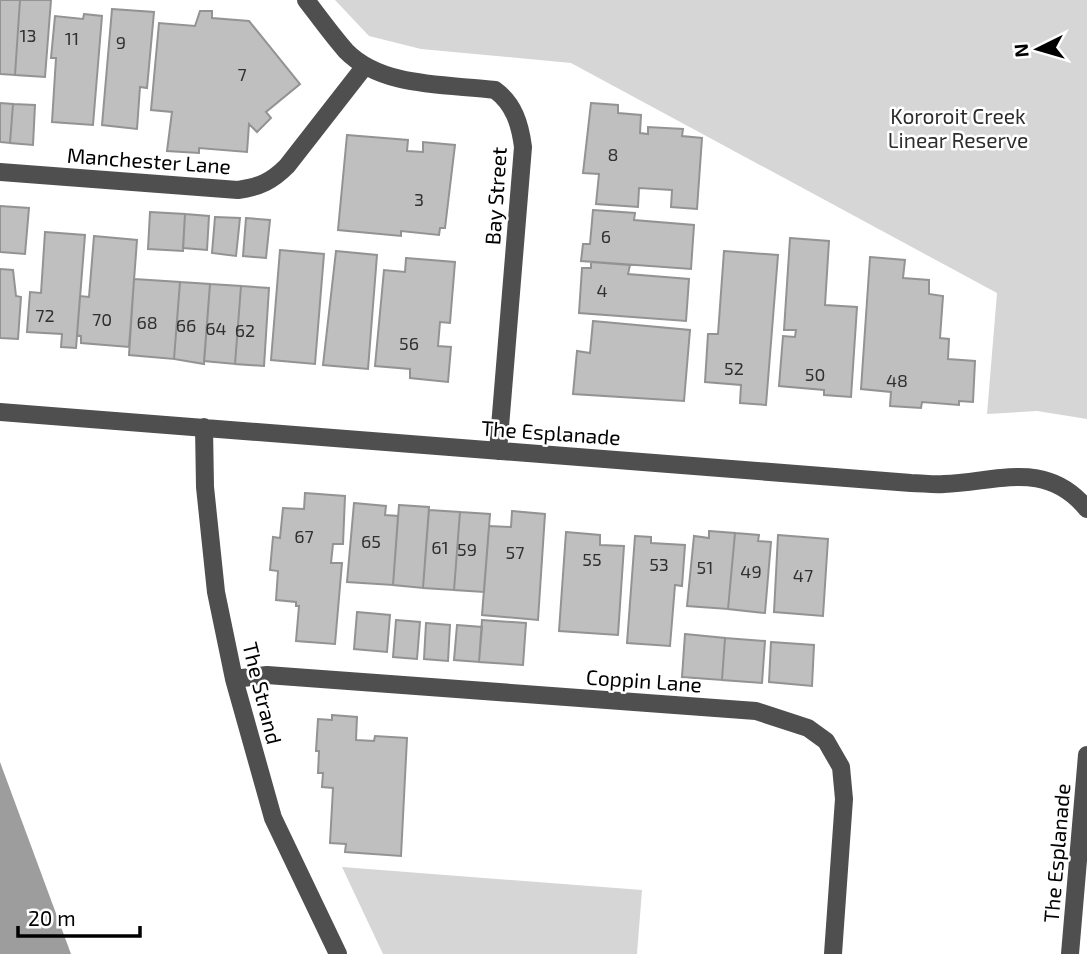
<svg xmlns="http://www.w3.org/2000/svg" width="1087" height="954" viewBox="0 0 1087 954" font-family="'Exo 2',sans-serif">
<rect width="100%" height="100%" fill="#fff"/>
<!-- green -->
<path fill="#d6d6d6" d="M335,0h752v419l-50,-8 -50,3 10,-121 -426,-230 -150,-14 -52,-13z
M342,867l300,23 -5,64h-254z"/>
<!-- water -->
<path fill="#9d9d9d" d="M0,762l71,192h-71z"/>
<!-- building -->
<path fill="#bfbfbf" stroke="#939393" stroke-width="2" d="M0,0h20l-5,75 -15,-1z
M20,0h31l-6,77 -30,-2z
M112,9l42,3 -7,76 -7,-1 -3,42 -35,-4z
M200,11h12v7l37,3 51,63 -34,28 5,6 -14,14 -8,-8 -2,28 -48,-4v5l-32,-2 5,-39 -21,-2 8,-87 36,3z
M84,14l18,2 -9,109 -41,-3 4,-64h-5l4,-42 28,3z
M0,103l13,1 -3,39 -10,-1z
M591,103l27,2v8l23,2 -1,18 8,1v-7l35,2 -1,7 20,2 -5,71 -26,-2 1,-17 -33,-2 -1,19 -42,-3 3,-30 -16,-1z
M13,104l22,1 -2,40 -23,-2z
M347,135l61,5 -1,11 16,1v-10l32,3 -10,83h-5l-1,7 -38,-4v5l-63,-6z
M0,206l29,2 -4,46 -25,-2z
M593,210l42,3 -1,7 60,5 -3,44 -110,-8 2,-17h7z
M150,212l35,2 -2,37 -35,-2z
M185,214l24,2 -2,34 -24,-2z
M215,217l25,1 -4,38 -24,-3z
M246,218l24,2 -4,38 -23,-2z
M45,232l40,3 -9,113 -15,-1 1,-13 -35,-2 3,-40 11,1z
M94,236l43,4 -8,107 -48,-4v-7l-4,-1 3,-39 9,1z
M790,238l39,3 -4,64 32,2 -6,90 -27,-2v-5l-45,-4 4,-50 12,1 1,-7h-12z
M280,250l44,4 -9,110 -44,-4z
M336,251l41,4 -9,114 -45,-4z
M724,251l54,4 -12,150 -26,-2 1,-18 -36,-3 3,-48h10z
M870,257l35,3 -2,18 26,2v14l14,2 -3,42 9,1 -1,20 27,2 -2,41 -14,-1v4l-37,-3 -1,6 -31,-2 1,-14 -30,-3z
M406,258l49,4 -5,61 -10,-1 -2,24 13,1 -3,35 -38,-4v-9l-35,-3 9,-96 21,2z
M591,262l39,3 -2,9 61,5 -3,42 -107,-8 3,-45h9z
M0,269l13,1 3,26 5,1 -3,42 -18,-1z
M134,279l46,3 -6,77 -45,-4z
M180,282l30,2 -6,80 -30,-5z
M210,284l31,2 -6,78 -31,-3z
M241,286l28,2 -5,78 -29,-2z
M593,321l97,9 -6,71 -111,-7 4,-43 13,2z
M305,493l40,3 -2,48h-10l-2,19h11l-7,81 -39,-3 3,-35h-3v-4l-20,-2 2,-29 -8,-1 3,-33 7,1 3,-30 21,1z
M354,503l32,3 -1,9 13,1 -5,69 -46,-3z
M399,505l30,2 -6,81 -30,-3z
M429,510l31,2 -6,78 -31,-2z
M512,511l33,3 -7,106 -56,-5 7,-89 22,1z
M460,512l30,2 -6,78 -30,-2z
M709,531l26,2 -7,76 -41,-3 7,-70 15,2z
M566,532l34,3v10l24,1 -6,89 -59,-4z
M735,533l24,2 -1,6 13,1 -6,71 -37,-4z
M778,535l50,4 -5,77 -49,-4z
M635,536l16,1v6l34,2 -3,41 -7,-1 -5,61 -43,-3z
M357,612l33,3 -3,37 -33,-3z
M396,620l24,2 -3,37 -24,-2z
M482,620l44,3 -3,42 -44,-3z
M426,623l24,2 -2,36 -24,-2z
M457,625l25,2 -3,35 -25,-2z
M685,634l40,4 -3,42 -40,-3z
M725,638l40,3 -3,42 -40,-3z
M771,642l43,3 -2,41 -43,-4z
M332,715l25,2 -1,23 18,1 1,-5 32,2 -6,118 -56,-4 1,-8 -16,-1 3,-55 -11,-1 1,-14h-5l1,-22h-3l2,-32 14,1z"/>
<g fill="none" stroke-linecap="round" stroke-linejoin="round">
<!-- minor -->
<path stroke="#4f4f4f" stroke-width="18" d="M306,0c13,17 26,35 40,51 36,37 101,33 149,39 19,14 25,34 28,57l-25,304
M0,172l238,18c22,-3 34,-9 49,-24l78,-100
M0,412l911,71c11,0 22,2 33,1 54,-2 102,-25 143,25
M204,427l1,60 11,105 18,87 39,139 65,136
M234,679l33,-4 489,36 52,17 18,13 15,26 3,32 -11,155
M1070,954l17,-199"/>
</g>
<g text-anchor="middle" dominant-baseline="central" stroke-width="5" stroke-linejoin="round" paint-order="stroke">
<!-- number labels -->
<g font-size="18" fill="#303030">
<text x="28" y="35">13</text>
<text x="72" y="38">11</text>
<text x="121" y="42">9</text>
<text x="242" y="74">7</text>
<text x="613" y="154">8</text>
<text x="419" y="199">3</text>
<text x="606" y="236">6</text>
<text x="602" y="290">4</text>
<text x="45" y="315">72</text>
<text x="102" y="319">70</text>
<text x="147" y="322">68</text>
<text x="186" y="325">66</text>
<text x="216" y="328">64</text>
<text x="245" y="330">62</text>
<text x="409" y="343">56</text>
<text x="734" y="368">52</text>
<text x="815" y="374">50</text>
<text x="897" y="380">48</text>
<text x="304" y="536">67</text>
<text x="371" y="541">65</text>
<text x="440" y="547">61</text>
<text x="467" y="549">59</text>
<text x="515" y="552">57</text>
<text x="592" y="559">55</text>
<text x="659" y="564">53</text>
<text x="705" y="567">51</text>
<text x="751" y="571">49</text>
<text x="803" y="575">47</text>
</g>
<!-- park labels -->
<g font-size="21" fill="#2d2d2d" stroke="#fff">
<text x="958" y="115">Kororoit Creek<tspan x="958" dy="24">Linear Reserve</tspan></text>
</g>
<!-- street labels -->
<g font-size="21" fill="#000" stroke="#fff">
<text transform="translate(149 160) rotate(4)">Manchester Lane</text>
<text transform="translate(495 196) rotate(-86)">Bay Street</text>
<text transform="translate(551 432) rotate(4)">The Esplanade</text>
<text transform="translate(644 680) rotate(4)">Coppin Lane</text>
<text transform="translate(263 693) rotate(76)">The Strand</text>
<text transform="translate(1056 853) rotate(-85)">The Esplanade</text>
</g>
</g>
<!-- north arrow -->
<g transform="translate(1038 49) rotate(265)" stroke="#ffffff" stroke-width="5" paint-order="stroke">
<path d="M0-5L12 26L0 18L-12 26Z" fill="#000000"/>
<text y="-10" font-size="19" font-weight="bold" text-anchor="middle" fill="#000000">N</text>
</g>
<!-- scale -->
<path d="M18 926v10h122v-10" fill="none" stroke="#000000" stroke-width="3.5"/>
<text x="28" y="926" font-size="21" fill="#000000" stroke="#ffffff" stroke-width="5" paint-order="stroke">20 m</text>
</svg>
